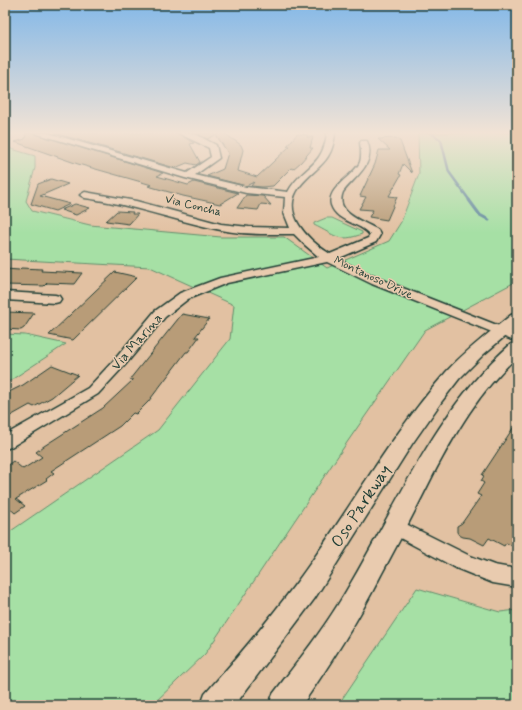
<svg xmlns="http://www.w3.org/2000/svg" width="522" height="710" viewBox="0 0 522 710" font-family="Mynerve,sans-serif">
<rect width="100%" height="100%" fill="#e2c1a2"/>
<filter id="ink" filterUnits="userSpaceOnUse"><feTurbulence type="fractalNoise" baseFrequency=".025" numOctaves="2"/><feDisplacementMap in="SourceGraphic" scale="8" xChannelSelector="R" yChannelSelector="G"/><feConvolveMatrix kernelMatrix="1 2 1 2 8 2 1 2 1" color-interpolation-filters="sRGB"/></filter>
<g filter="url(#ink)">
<!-- green -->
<path fill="#a6e0a5" stroke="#628e6c" d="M418,133h99v148l-92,49 -77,111 -143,213 -53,51h-147v-170l153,-105 72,-91 4,-34 -84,-38 -145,-8v-112l30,9v12l-9,33 6,10 58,14 131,12h63l43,31 62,-27 12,-19 18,-48z
M326,218h6l30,14v2c-23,9 -27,1 -48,-9v-2z
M5,334l20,1 41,9 -61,40z
M417,588l83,24 17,-2v95h-179z"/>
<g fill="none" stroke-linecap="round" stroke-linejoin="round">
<!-- stream-far1 -->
<path stroke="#608ba0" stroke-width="2.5" d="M431,133l10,7 8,32 21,29"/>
<!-- stream -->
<path stroke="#608ba0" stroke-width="3" d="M469,200l11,15 9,5"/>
</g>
<!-- building -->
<path fill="#b89c78" stroke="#1f3d34" d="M26,133h8l129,40 -6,3 31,9 6,-3 44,11 -18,11 -37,-8 -35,-10 4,-1 -74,-21 -63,-22 10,-3z
M55,133h122l17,10 -4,1 10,18 -4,3 -9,-2 -12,5z
M197,133h27l17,12 2,5 -5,21 19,6 33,-31h-3l10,-12 11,1 -1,2h6l-3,11h3l-12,14 -8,7 -2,-1 -18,18 -11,1 -11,-1 3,-4 -8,4 -39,-10 16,-7 5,-16 -12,-18 -9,4z
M396,138l4,3 12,32 -9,-9 -4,10 2,1 -12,21 8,1 -10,23 -18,-3 4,-7 -14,-1 7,-12 -6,-1 15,-32 4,-14h11l-12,-11z
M51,179l17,5 -28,12 30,8 -15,7 -24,-7 7,-20z
M246,195l17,1 8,9 -10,-1 -3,6 -21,-2z
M75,204l15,4 -14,7 -15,-5z
M117,211l16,1 -1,2h6l-9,10 -23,-3z
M21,268l21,1 -1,2 41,2 -8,11 -27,-1 -3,3 -39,-1v-16l14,1z
M115,272l22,5 -64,63 -24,-5z
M5,312l29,1 -10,15 -3,2 -16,-1z
M182,314l27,5 -14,18h4l-11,15h-2l-38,50 -12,12 -3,-1 -13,13 -69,45 3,2 -8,6 1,1 -31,19 9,7 -10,7 -9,-8 -1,1v-39l8,-6 10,8 19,-12 -6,-5 8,-6 59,-38 30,-28 -3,-1z
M52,365l26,10 -26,22 -18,10 -4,-2 -25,14v-25l18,-9z
M517,422v126l-11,-5 -2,3 -15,-8 -5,7 -14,-7 -7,-1 -4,-2 -2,-3v-6l5,-3 19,-27 -4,-2 7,-11 -3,-2 3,-5 -2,-1z"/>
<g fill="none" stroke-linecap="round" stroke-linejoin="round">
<!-- minor casing -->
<g stroke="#1f3d34" stroke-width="3">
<path id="minor" d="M35,133h13l139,40 24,-16 -2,-9 -31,-15h12l7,2 19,10 3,13 -24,17 51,12 42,5c14,-26 35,-24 39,-59h8c-3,31 -18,32 -35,53 -21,27 8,54 30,68l38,-16 2,-3c-10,-13 -33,-12 -39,-30 -5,-17 24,-30 29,-43 2,-6 1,-13 0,-19l1,-2h6c10,23 -13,36 -24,51 -9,22 21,29 35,38l2,5 -4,7 -39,17 43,20 137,54v9l-145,-58 -45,-22 -100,21 -39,16 -23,18 -40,48 -27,29 -87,53 -6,2v-14l83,-47 27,-29 40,-48 25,-18 40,-15 99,-21 -14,-12 -11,-11c-24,0 -49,1 -73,-4 -46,-9 -89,-26 -136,-32l-5,-3 5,-3 51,9 85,23 28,3 41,1 -6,-15 1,-16 -39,-4 -61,-15z
M5,292l50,3 4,1 2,3 -2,3 -4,1 -50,-3z
M394,518l76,38 24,9 23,4v18l-24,-4 -37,-15 -69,-37 -3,-5 3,-5z"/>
</g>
<!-- major casing -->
<g stroke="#1f3d34" stroke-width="3">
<path id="major" d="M517,313v13l-33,28 -25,25 -17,22 -30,43 -97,154 -80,107h-34l4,-11c32,-36 63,-73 92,-112 51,-69 92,-145 149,-210 19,-21 43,-39 65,-57z
M517,343v14c-37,33 -61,75 -84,118 -17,34 -34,67 -52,100 -23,46 -50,88 -79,130h-33l4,-11c25,-33 51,-65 72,-101 51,-85 90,-183 166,-249z"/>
</g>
<!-- minor -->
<use href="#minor" fill="#e9cbaf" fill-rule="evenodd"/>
<!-- major -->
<use href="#major" fill="#e9cbaf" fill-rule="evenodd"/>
</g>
</g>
<!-- sky -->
<linearGradient id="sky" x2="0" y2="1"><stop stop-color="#83b8e8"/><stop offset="0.57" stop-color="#f2e3d5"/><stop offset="1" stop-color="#f2e3d5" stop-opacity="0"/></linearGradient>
<rect width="522" height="233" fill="url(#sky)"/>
<g text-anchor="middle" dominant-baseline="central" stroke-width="3" stroke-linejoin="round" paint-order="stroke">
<!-- far-street labels -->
<g font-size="12" fill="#1f3d34" stroke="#e9cbaf">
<text transform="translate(193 206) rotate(14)">Via Concha</text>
<text transform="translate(373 278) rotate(25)">Montanoso Drive</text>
</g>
<!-- street labels -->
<g font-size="14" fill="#1f3d34" stroke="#e9cbaf">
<text transform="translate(137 342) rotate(-49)">Via Marina</text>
</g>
<!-- near-street labels -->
<g font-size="17" fill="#1f3d34" stroke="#e9cbaf">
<text transform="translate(361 506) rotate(-57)">Oso Parkway</text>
</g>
</g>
<!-- margin -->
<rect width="522" height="710" fill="none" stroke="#e9cbaf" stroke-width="20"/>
<rect x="10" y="10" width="502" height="690" fill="none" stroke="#1f3d34" stroke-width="1.5" filter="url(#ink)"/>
</svg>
